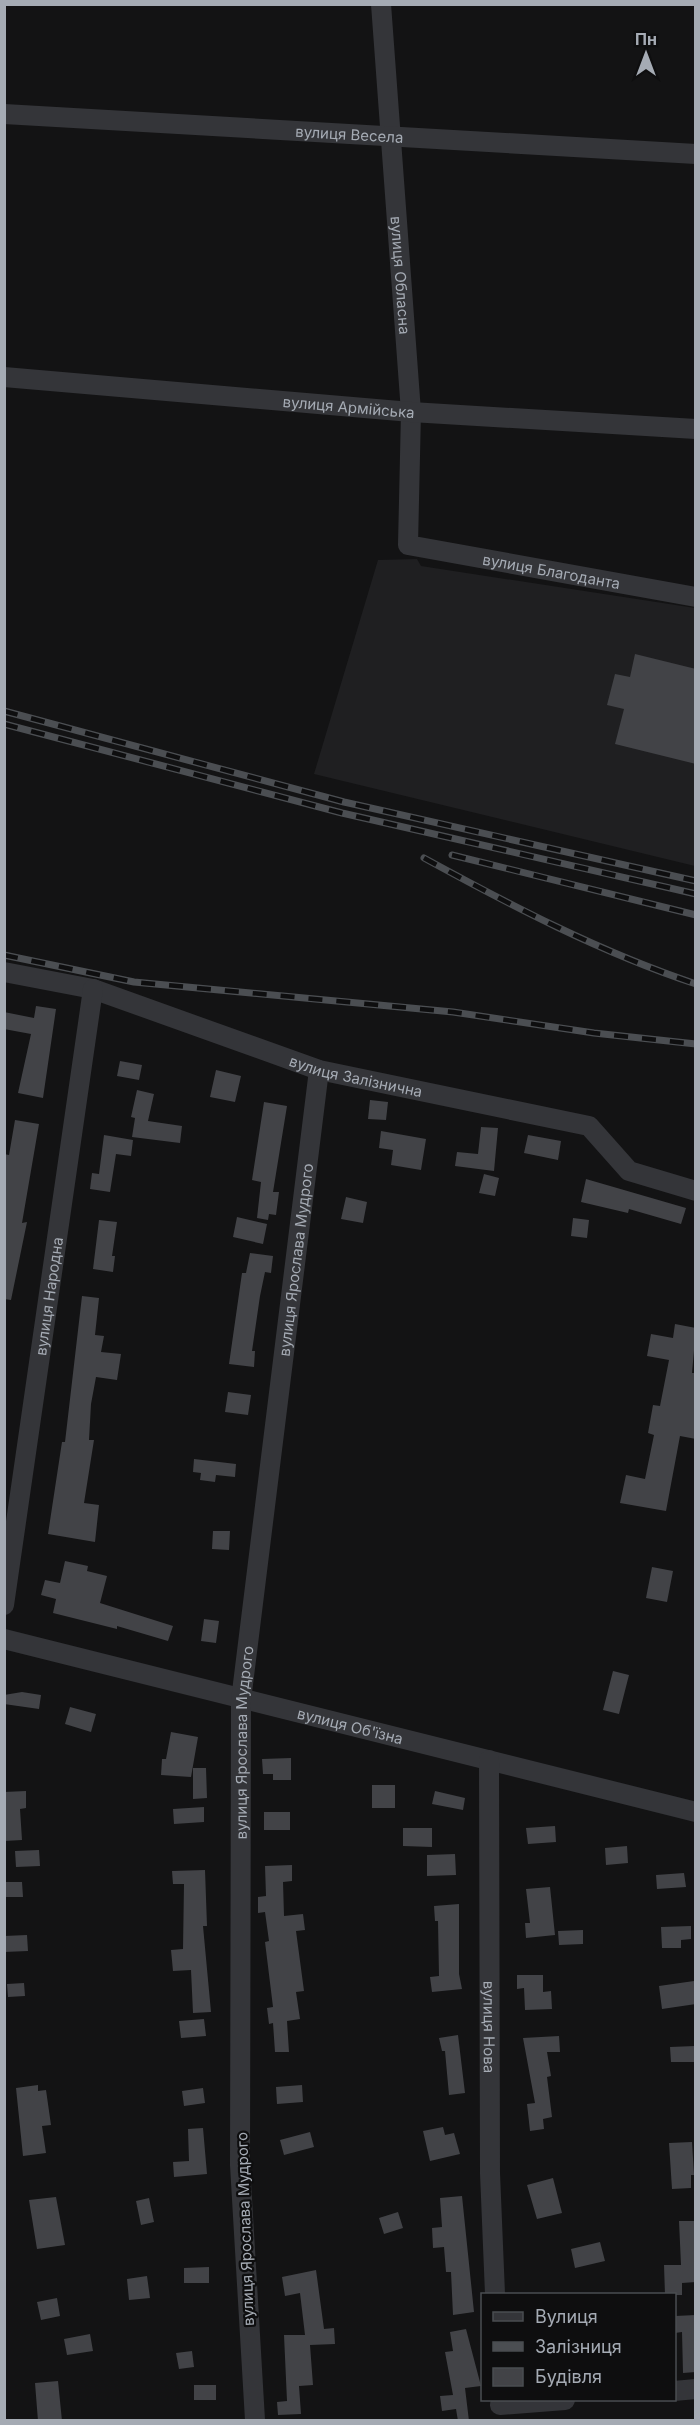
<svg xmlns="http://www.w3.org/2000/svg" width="700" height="2425" viewBox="0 0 700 2425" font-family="Inter,sans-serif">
<rect width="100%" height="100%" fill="#131314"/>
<!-- built -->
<path fill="#1f1f21" d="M417,559l4,7 274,42v258l-381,-92 64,-214z"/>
<!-- building -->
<path fill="#424347" d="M635,654l61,15v95l-81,-20 9,-35 -17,-4 8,-31 15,3z
M36,1006l20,3 -13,89 -25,-5 13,-59 -27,-5v-17l30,6z
M120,1061l22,4 -3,15 -22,-4z
M216,1070l25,6 -6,26 -25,-5z
M137,1090l17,4 -6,27 34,5 -2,17 -48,-6 3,-19 -4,-1z
M370,1100l18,2 -2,18 -18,-1z
M264,1102l23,4 -14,86h6l-3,23 -7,-1 -1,6 -11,-2 4,-36 -9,-2z
M15,1120l24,4 -17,99 5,-1 -16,78 -7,-1v-145l5,1z
M481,1127l17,1 -4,43 -39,-5 2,-14 21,2z
M381,1131l45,8 -5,31 -30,-5 2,-15 -14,-2z
M104,1135l29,5 -2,16 -15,-2 -6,38 -20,-3 2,-16 7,1z
M528,1135l33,6 -3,19 -34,-7z
M484,1174l15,4 -4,18 -16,-3z
M586,1179l100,29 -5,16 -52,-15 -1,4 -47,-11z
M346,1197l21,5 -4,21 -22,-4z
M237,1217l30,7 -4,20 -30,-7z
M573,1218l16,2 -2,18 -16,-2z
M99,1220l18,2 -5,34h3l-2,16 -20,-3z
M250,1253l23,3 -2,17 -6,-1 -5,24 -8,55h3l-1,16 -25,-3 13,-91h4z
M82,1296l17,2 -4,37 9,1 -3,16 20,2 -4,26 -21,-3 -5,27 -2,36h5l-10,63 15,2 -4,37 -47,-8 14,-92h3z
M675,1324l21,4 -4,45h4v66l-16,-3 -14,75 -46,-8 6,-28 19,4 9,-44 -6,-2 5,-28 7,1 9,-46 -22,-4 4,-22 22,4z
M228,1392l23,3 -3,20 -23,-3z
M194,1459l42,5 -1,13 -19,-2 -1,7 -15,-2 1,-7 -8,-1z
M213,1531h17l-1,19 -17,-1z
M65,1561l23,5 -1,5 20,5 -7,27 73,23 -5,15 -51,-15v3l-64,-16 3,-14 -15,-4 4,-15 15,3z
M652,1567l21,4 -6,31 -21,-4z
M204,1619l15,2 -3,22 -15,-2z
M613,1671l16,4 -10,39 -16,-4z
M22,1692l19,3 -2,14 -35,-5v-9z
M70,1707l26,7 -5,18 -26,-8z
M171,1732l27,5 -7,40 -30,-2 1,-16h4z
M291,1758v22h-18v-6h-10l-1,-15z
M193,1768h13l1,30 -14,1z
M372,1785h23v23h-23z
M26,1791v17l-6,1 2,31 -18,1v-49z
M435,1791l30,7 -2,12 -31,-6z
M204,1807v15l-30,2 -1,-15z
M264,1812h26v18h-26z
M555,1826l1,16 -28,2 -2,-16z
M403,1828h29v19l-29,-1z
M627,1846l1,17 -22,2 -1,-17z
M39,1850l1,16 -24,1 -1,-16z
M455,1854l1,21 -29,1v-21z
M292,1865v16l-9,1 1,34 19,-2 2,16 -9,1 8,60 -8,1 4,27 -13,2 2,31h-14l-2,-29 -4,1 -2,-16 6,-1 -8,-65 4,-1 -4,-29 -7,1v-16l8,-1 -1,-30z
M205,1870l2,56h-4l8,86 -18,1 -2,-43 -18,1 -2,-21 12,-1 1,-65h-11l-1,-13z
M684,1873l2,14 -29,2 -1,-14z
M4,1882h18l1,15h-19z
M550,1887l5,48 -29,3 -1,-15h5l-4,-34z
M459,1904v70l3,15 -30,3 -2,-15 9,-1 -1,-55h-3l-1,-15z
M691,1926v13l-10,1v8h-19l-1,-21z
M583,1930v14l-24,1 -1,-14z
M27,1935l1,16 -24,1v-16z
M517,1975h26v17l8,-1 1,18 -27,1 -1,-22 -7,1z
M694,1981l2,23 -34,5 -3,-23z
M24,1983l1,13 -17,1 -1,-13z
M204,2019l2,17 -25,2 -2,-17z
M458,2035l7,58 -16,2 -4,-44h-3l-3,-13z
M559,2036l1,16h-13l4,24 -4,1 5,40 -9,2 1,10 -14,2 -3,-27 8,-1 -12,-65z
M695,2046v16h-24l-1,-15z
M38,2085v6l8,-1 5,35 -9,1 4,27 -23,3 -7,-68z
M302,2085l1,17 -26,2 -1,-17z
M203,2088l2,15 -21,3 -2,-15z
M443,2127l2,8 9,-2 6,21 -30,7 -7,-30z
M203,2128l4,46 -33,3 -1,-15 16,-1 -1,-32z
M310,2132l4,15 -30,8 -4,-15z
M692,2142l2,33h-3v13l-19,1 -3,-46z
M553,2178l9,35 -25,6 -10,-34z
M462,2196l12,116 -21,3 -2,-43h-5l-2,-25 -11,1 -1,-20 10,-1 -2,-29z
M56,2197l9,48 -28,4 -8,-49z
M149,2198l5,24 -13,3 -5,-24z
M398,2212l5,16 -19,6 -5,-16z
M679,2221h17v61l-14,1v12h-17l-1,-30h17z
M600,2242l5,19 -30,7 -4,-19z
M209,2267v16h-25v-15z
M316,2270l8,59 10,-1 1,16 -25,1 3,40 -14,1 2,28 -23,1 -1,-13 10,-1 -3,-66h21l-5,-42 -15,3 -3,-19z
M147,2276l3,22 -21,2 -2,-21z
M57,2298l3,18 -19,4 -4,-18z
M696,2315v57l-13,1 -1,-41 -7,1v-17z
M466,2329l15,57 -16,2 4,33h-11l-2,-12 -14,2 -2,-15 13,-1 -8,-43 8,-1 -3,-19z
M90,2334l3,17 -26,4 -3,-16z
M192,2351l2,16 -15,2 -3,-16z
M58,2381l4,40h-24l-3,-38z
M194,2385h22v15h-22z"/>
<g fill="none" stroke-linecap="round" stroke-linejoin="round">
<!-- street -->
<g stroke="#343539" stroke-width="20">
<path id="s1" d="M381,4l30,408 -3,133 288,52"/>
<path id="s2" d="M4,114l692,40"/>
<path id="s3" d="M4,377l407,35 285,17"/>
<path id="s4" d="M4,972l89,17 226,81 270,56 40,45 67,20"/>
<path id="s5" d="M4,1605l89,-616"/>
<path id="s6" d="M4,1639l692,173"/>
<path id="s7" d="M489,1760l1,413 5,121"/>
<path d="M674,2391l22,-2"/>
<path d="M500,2405l65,-5"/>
<path id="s8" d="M255,2420l-15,-255 1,-465 78,-630"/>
</g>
<!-- rail casing -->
<g stroke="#4b4e52" stroke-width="7">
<path id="rail" d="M4,711l340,91 352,79
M4,724l338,89 354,81
M452,855l244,60
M424,858c88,48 176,94 272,126
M4,955l130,27 319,30 141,21 102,11"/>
</g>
<!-- rail -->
<use href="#rail" stroke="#0e0e0f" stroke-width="4.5" stroke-dasharray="14" stroke-linecap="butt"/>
</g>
<g text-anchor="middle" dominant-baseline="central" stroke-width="4.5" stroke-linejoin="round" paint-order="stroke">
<!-- street labels -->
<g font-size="15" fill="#a5abb4" stroke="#0e0e0f">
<text stroke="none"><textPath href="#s2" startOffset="346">вулиця Весела</textPath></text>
<text stroke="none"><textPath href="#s1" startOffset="272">вулиця Обласна</textPath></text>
<text stroke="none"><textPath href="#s3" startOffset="346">вулиця Армійська</textPath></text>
<text stroke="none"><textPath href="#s1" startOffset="688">вулиця Благоданта</textPath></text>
<text stroke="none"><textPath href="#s4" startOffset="368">вулиця Залізнична</textPath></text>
<text stroke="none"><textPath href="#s8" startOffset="1164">вулиця Ярослава Мудрого</textPath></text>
<text stroke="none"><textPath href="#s5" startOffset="312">вулиця Народна</textPath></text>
<text stroke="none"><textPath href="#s6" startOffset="357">вулиця Об'їзна</textPath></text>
<text stroke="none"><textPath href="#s8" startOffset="678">вулиця Ярослава Мудрого</textPath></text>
<text stroke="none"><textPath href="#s7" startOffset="267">вулиця Нова</textPath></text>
<text transform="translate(245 2229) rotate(-92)">вулиця Ярослава Мудрого</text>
</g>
</g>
<!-- border -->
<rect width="700" height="2425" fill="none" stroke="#a5abb4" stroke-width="12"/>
<!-- legend -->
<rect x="481" y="2293" width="195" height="108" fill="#0e0e0f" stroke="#4a4d51" stroke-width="1.5"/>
<rect x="493" y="2312" width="30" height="9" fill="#343539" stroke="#4a4d51" stroke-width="1.5"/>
<text x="535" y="2323" font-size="18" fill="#a5abb4">Вулиця</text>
<rect x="493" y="2342" width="30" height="9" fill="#4b4e52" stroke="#4a4d51" stroke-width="1.5"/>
<text x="535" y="2353" font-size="18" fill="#a5abb4">Залізниця</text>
<rect x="493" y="2368" width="30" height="18" fill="#424347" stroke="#4a4d51" stroke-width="1.5"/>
<text x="535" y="2383" font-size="18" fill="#a5abb4">Будівля</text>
<!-- north arrow -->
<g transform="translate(646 54)" stroke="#0e0e0f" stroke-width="4.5" paint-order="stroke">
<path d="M0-4.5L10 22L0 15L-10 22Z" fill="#a5abb4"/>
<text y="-9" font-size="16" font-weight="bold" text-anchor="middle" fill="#a5abb4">Пн</text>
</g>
</svg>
